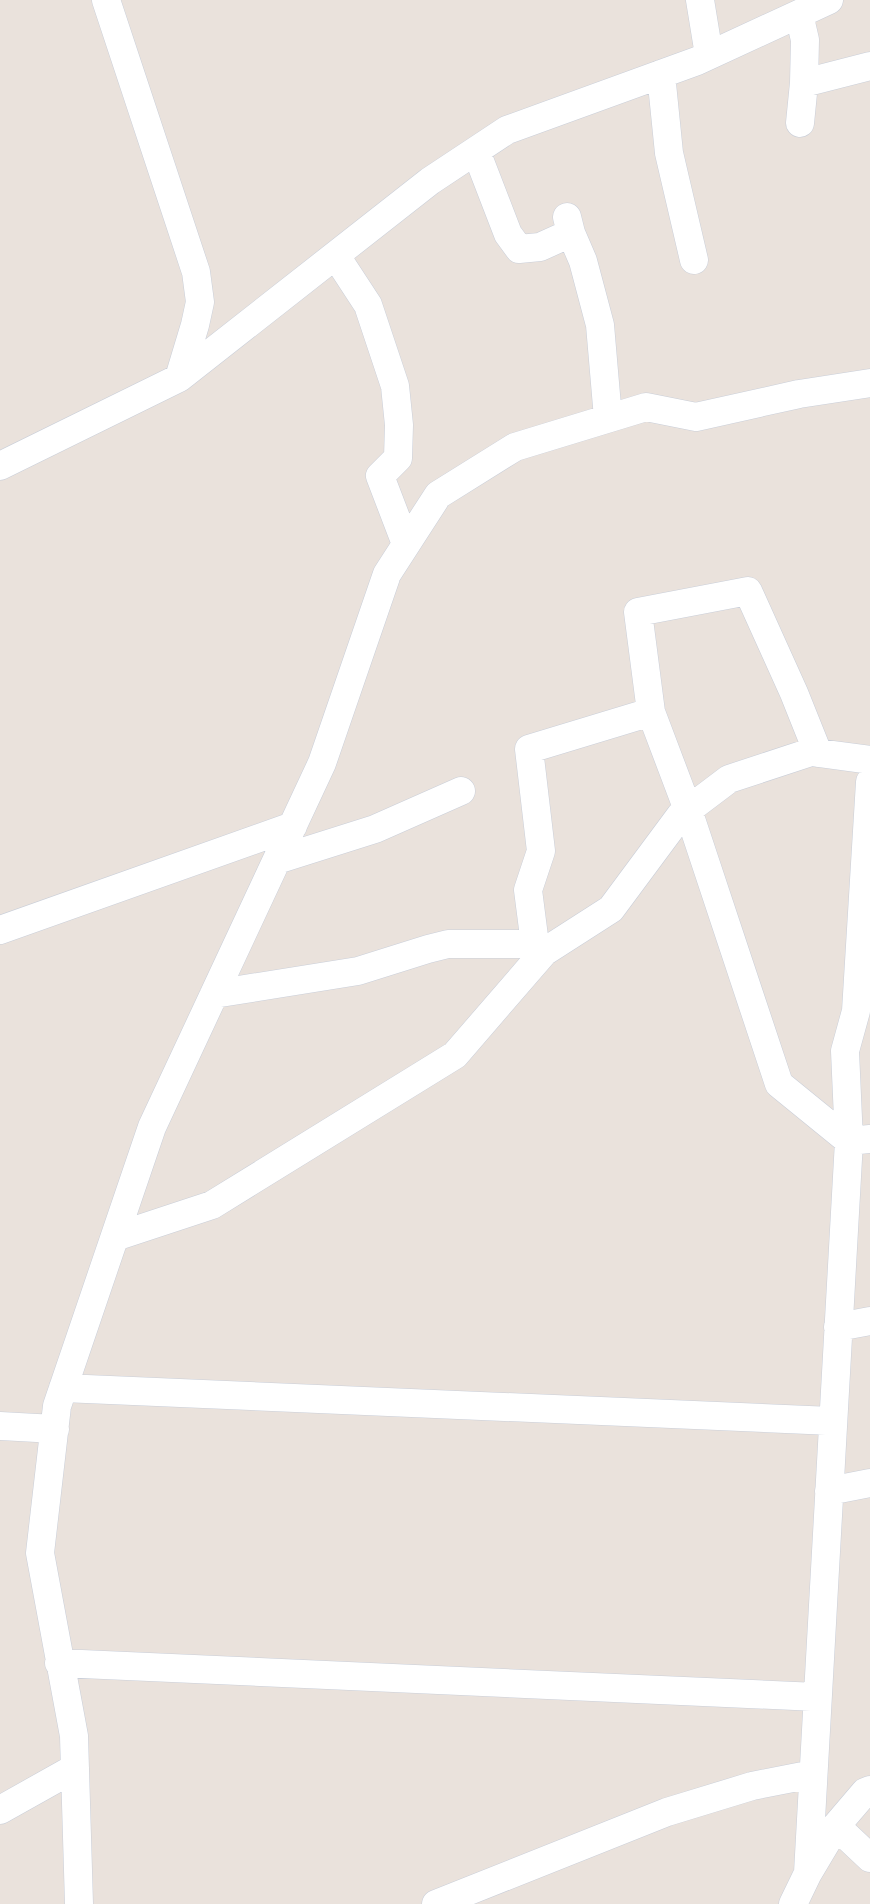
<svg xmlns="http://www.w3.org/2000/svg" width="870" height="1904" viewBox="0 0 870 1904" font-family="Lato,sans-serif">
<rect width="100%" height="100%" fill="#eae2dc"/>
<g fill="none" stroke-linecap="round" stroke-linejoin="round">
<!-- minor casing -->
<g stroke="#cacfd9" stroke-width="29">
<path id="minor" d="M106,0l90,272 4,30 -5,23 -16,53
M700,0l9,55
M799,14l6,26 -1,43 -4,40
M661,74l8,79 25,107
M804,83l66,-17
M476,151l32,83 11,15 21,-2 31,-14
M567,217l4,16 12,28 17,64 8,93
M336,256l32,49 27,81 4,39 -1,33 -18,18 26,68
M0,466l179,-88 251,-197 77,-51 190,-69 132,-61
M651,712l-13,-100 110,-21 46,102 24,60
M277,860l98,-31 86,-38
M0,930l293,-104
M537,960l-9,-70 13,-39 -12,-102 122,-37 37,98 91,274 70,57 21,-2
M214,994l144,-23 70,-22 20,-5h87
M115,1237l97,-32 243,-150 89,-103 67,-43 69,-93 49,-37 82,-27 59,8
M838,1327l32,-6
M63,1388l769,33
M0,1426l55,3
M829,1491l41,-8
M59,1663l758,34
M0,1810l75,-42
M836,1826l34,32
M808,1873l41,-732 -4,-90 11,-40 14,-229
M79,1904l-5,-168 -34,-183 17,-147 95,-279 170,-364 65,-189 51,-79 77,-48 131,-40 50,10 103,-23 71,-11
M436,1904l231,-92 85,-26 61,-12
M793,1904l15,-31 28,-47 29,-34 5,-2"/>
</g>
<!-- minor -->
<use href="#minor" stroke="#fff" stroke-width="28"/>
</g>
</svg>
